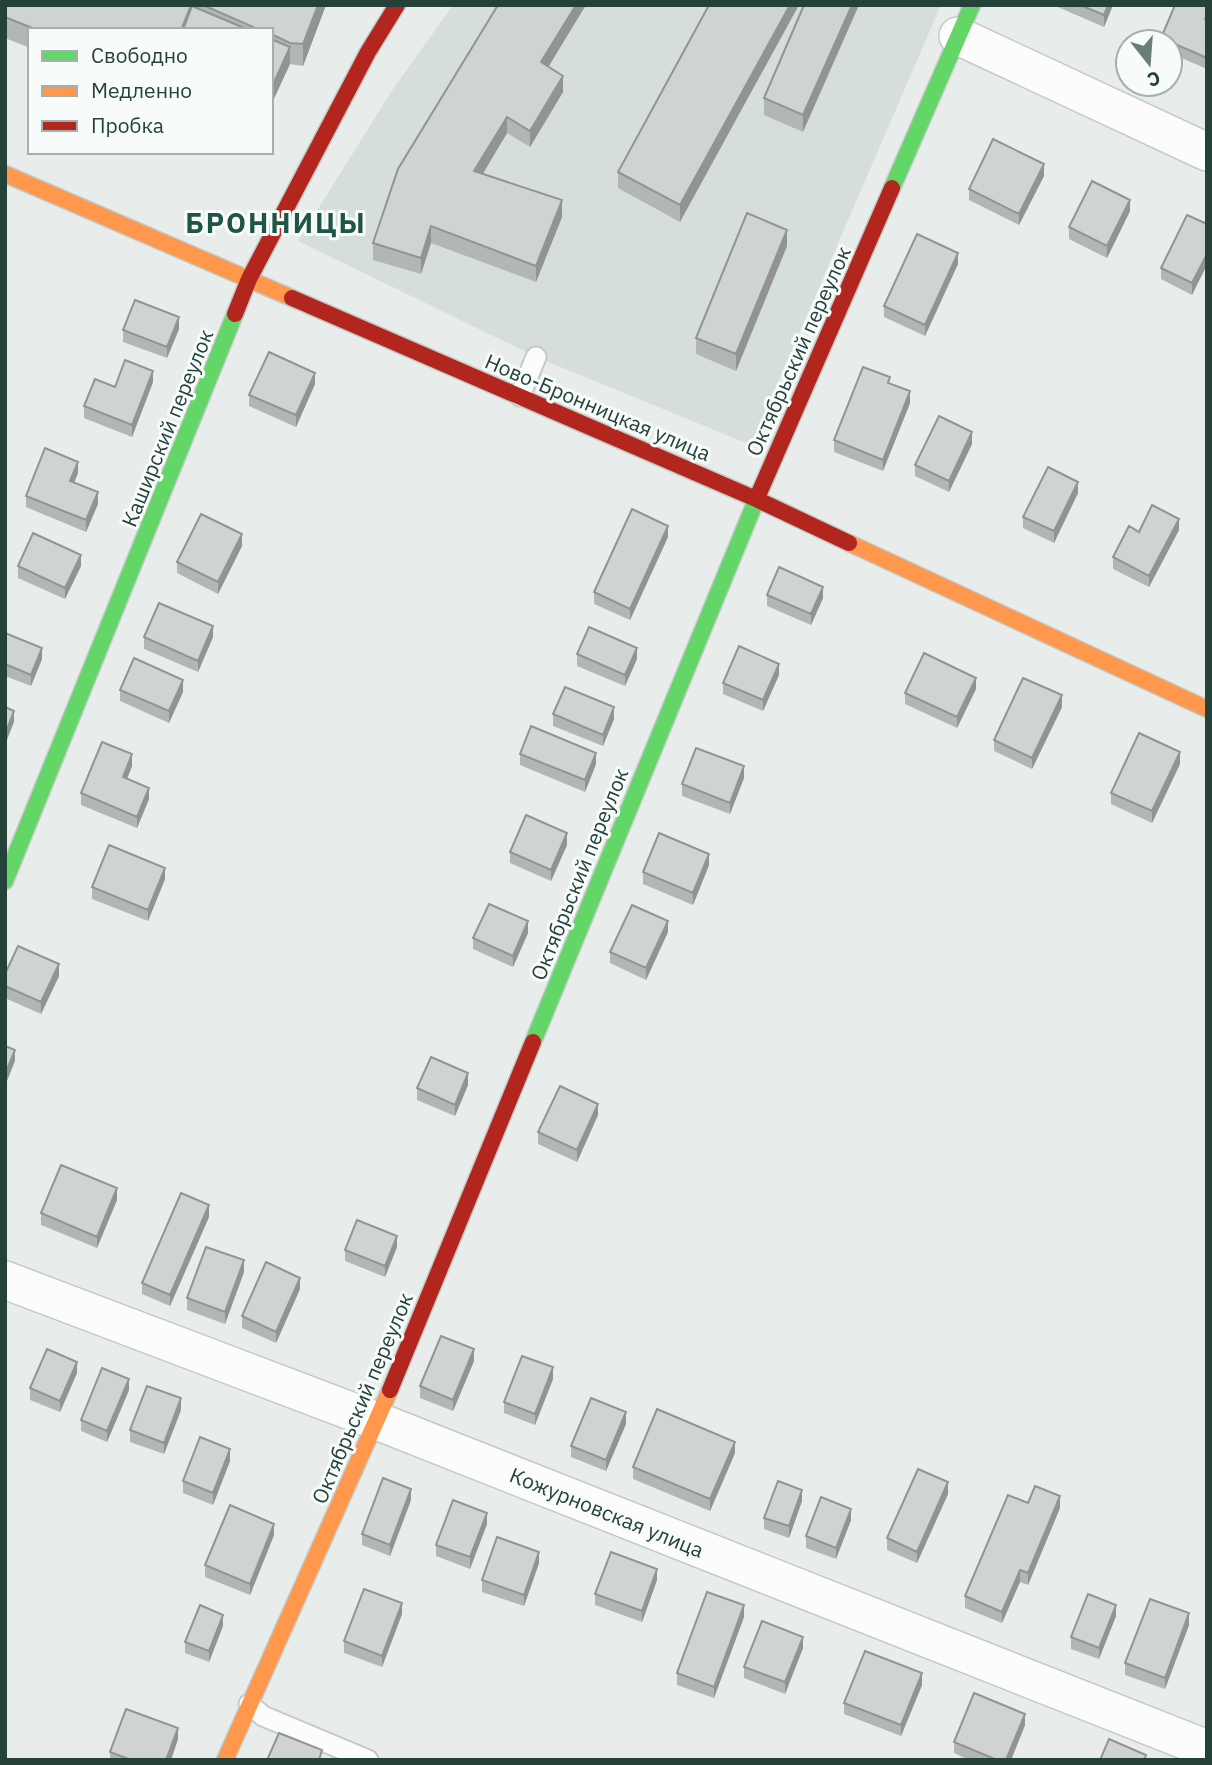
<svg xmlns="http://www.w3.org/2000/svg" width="1212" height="1765" viewBox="0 0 1212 1765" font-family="'IBM Plex Sans',sans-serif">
<rect width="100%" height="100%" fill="#e8edeb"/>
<!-- built -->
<path fill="#d6dedb" d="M453,5h488l-190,440 -215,-88 -238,-116 93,-149z"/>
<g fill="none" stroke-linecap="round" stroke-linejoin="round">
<!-- lane casing -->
<g stroke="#c5cac8" stroke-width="23">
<path id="lane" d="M520,396l16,-39
M249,1704l14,12 105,44"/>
</g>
<!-- street casing -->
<g stroke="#c5cac8" stroke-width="40">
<path id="street" d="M958,36l249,116
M5,1280l372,141 830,328"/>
</g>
<!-- fast casing -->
<g stroke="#c3cbc8" stroke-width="19">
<path id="fast" d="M892,188l80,-183
M5,881l230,-567
M533,1042l227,-551"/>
</g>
<!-- slow casing -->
<g stroke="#c3cbc8" stroke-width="19">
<path id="slow" d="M5,174l287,124
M849,543l358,166
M225,1760l165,-370"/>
</g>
<!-- jam casing -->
<g stroke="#c3cbc8" stroke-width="19">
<path id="jam" d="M292,298l464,201 93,44
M235,314l14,-35 119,-227 29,-47
M760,491l132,-303
M390,1390l143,-348"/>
</g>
<!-- lane -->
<use href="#lane" stroke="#fcfcfc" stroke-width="19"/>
<!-- street -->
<use href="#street" stroke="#fcfcfc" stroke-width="37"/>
<!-- fast -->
<use href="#fast" stroke="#63d668" stroke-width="16"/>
<!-- slow -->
<use href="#slow" stroke="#ff974d" stroke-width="16"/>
<!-- jam -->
<use href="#jam" stroke="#b3261e" stroke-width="16"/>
</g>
<!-- wall -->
<path fill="#b2b6b5" d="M5,5h321l-23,61 -13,-2 -19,41v-75h-241v18l-25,-10z
M709,5l-29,217 -62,-34v-16z
M804,5l-1,127 -39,-17v-17z
M1053,5h60l-9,22z
M1207,5v64l-37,-16v-11h-9v-4z
M549,67l14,25 -33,55 -23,-14 -24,41 79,43 -26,65 -105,-39 -10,31 -48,-14v-17z
M1044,176l-25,49 -50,-25v-11z
M1130,211l-23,47 -38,-19v-12z
M1207,224l-15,71 -31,-16v-11z
M787,246l-51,125 -40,-17v-16z
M958,264l-33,72 -41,-19v-11z
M179,329l-12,29 -44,-16v-12z
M153,382l-21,55 -48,-19v-12l31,-19z
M315,384l-19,43 -47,-21v-11z
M890,384l20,19 -27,68 -49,-19v-12z
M972,444l-23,48 -34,-16v-11z
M78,473l-4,10 24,21 -12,28 -60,-25v-11z
M1078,493l-24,50 -31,-15v-11z
M1179,530l-30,57 -36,-18v-12l26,-25z
M668,537l-38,83 -36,-16v-12z
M242,546l-24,48 -41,-21v-11z
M18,566h63l-16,33 -47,-21z
M767,595l56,3 -12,27 -44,-19z
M1207,596v17l-2,-1v-12z
M5,633l37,26 -11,27 -26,-10z
M144,637h69l-15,35 -54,-23z
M577,654l60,5 -12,27 -48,-20z
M779,675l-16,36 -40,-17v-11z
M976,689l-19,39 -52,-24v-11z
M120,690l63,2 -14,31 -49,-22z
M1062,707l-30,62 -38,-18v-11z
M553,714l61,5 -11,27 -50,-20z
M520,754l76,10 -11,28 -65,-27z
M1180,764l-28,59 -41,-19v-11z
M132,766l-5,13 22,20 -12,29 -56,-23v-12z
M744,778l-14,36 -48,-18v-12z
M567,845l-16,36 -41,-18v-11z
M709,865l-16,40 -50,-21v-12z
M165,879l-17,42 -56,-22v-12z
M668,932l-22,48 -36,-17v-11z
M528,933l-15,34 -40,-18v-11z
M5,974l54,2 -18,38 -36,-16z
M468,1085l-13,31 -38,-16v-12z
M598,1115l-21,47 -39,-18v-12z
M117,1200l-20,48 -56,-23v-12z
M209,1217l-39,89 -28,-12v-11z
M397,1247l-12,30 -40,-16v-11z
M244,1272l-19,52 -38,-14v-12z
M300,1289l-24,54 -34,-15v-12z
M474,1361l-21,50 -33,-13v-12z
M77,1373l-17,39 -30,-12v-12z
M553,1379l-18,46 -31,-12v-11z
M129,1390l-22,52 -26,-11v-11z
M181,1410l-17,44 -34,-12v-12z
M626,1424l-20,47 -35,-14v-11z
M735,1453l-25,58 -77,-32v-12z
M230,1461l-17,44 -30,-12v-12z
M948,1494l-31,69 -30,-13v-12z
M411,1500l-21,56 -28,-11v-11z
M802,1501l-13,37 -25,-9v-11z
M1028,1503l32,5 -32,77 -8,-3 -18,41 -37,-15v-12z
M851,1520l-15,39 -30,-11v-12z
M487,1524l-17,45 -34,-13v-11z
M274,1535l-24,60 -45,-18v-12z
M539,1563l-15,43 -42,-14v-12z
M657,1580l-15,42 -47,-17v-11z
M402,1614l-20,53 -38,-14v-12z
M1116,1616l-17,43 -28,-10v-12z
M744,1617l-30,81 -37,-13v-12z
M1189,1625l-24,64 -40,-14v-12z
M223,1626l-14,36 -24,-9v-11z
M803,1648l-18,46 -41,-16v-11z
M922,1685l-21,51 -57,-22v-11z
M1025,1725l-14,35h-42l-15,-7v-11z
M178,1739l-7,21h-61v-8z"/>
<!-- shaded-wall -->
<path fill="#919493" d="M191,5h1l-3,25h-8z
M318,5h8l-23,61v-22z
M576,5h10l-45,74v-17z
M790,5h9l-119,217v-17z
M852,5h7l-56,127v-17z
M1108,5h5l-9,22v-12z
M290,47v17l-19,41v-16z
M563,76v16l-33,55v-16z
M507,117v16l-33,55v-17z
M1044,164v12l-25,49v-11z
M562,200v17l-26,65v-16z
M1130,200v11l-23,47v-12z
M431,226v17l-10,31v-16z
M787,230v16l-51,125v-17z
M958,253v11l-33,72v-11z
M1207,254v11l-15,30v-12z
M179,317v12l-12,29v-11z
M153,371v11l-21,55v-12z
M315,373v11l-19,43v-12z
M910,391v12l-27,68v-11z
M972,432v12l-23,48v-11z
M78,462v11l-8,19v-11z
M1078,482v11l-24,50v-12z
M98,492v12l-12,28v-12z
M1179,519v11l-30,57v-11z
M668,526v11l-38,83v-11z
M242,534v12l-24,48v-12z
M81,555v11l-16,33v-11z
M823,587v11l-12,27v-11z
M213,626v11l-15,35v-11z
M42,648v11l-11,27v-11z
M637,648v11l-12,27v-11z
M779,664v11l-16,36v-11z
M976,678v11l-19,39v-11z
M183,680v12l-14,31v-12z
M1062,695v12l-30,62v-11z
M614,707v12l-11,27v-11z
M14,711v11l-9,23v-11z
M1180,752v12l-28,59v-12z
M596,753v11l-11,28v-12z
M132,754v12l-9,23v-12z
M744,766v12l-14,36v-11z
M149,788v11l-12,29v-11z
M567,833v12l-16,36v-11z
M709,854v11l-16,40v-12z
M165,868v11l-17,42v-11z
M528,921v12l-15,34v-11z
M668,921v11l-22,48v-12z
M59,964v12l-18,38v-12z
M15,1050v11l-10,25v-12z
M468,1073v12l-13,31v-11z
M598,1104v11l-21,47v-12z
M117,1188v12l-20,48v-11z
M209,1205v12l-39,89v-11z
M397,1236v11l-12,30v-11z
M244,1260v12l-19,52v-12z
M300,1278v11l-24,54v-11z
M474,1349v12l-21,50v-11z
M77,1362v11l-17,39v-11z
M553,1367v12l-18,46v-11z
M129,1379v11l-22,52v-11z
M181,1398v12l-17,44v-11z
M626,1412v12l-20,47v-11z
M735,1442v11l-25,58v-12z
M230,1449v12l-17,44v-12z
M948,1482v12l-31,69v-11z
M411,1489v11l-21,56v-11z
M802,1490v11l-13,37v-12z
M1060,1496v12l-32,77v-12z
M851,1509v11l-15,39v-11z
M487,1513v11l-17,45v-12z
M274,1524v11l-24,60v-11z
M539,1552v11l-15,43v-11z
M657,1569v11l-15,42v-11z
M1020,1570v12l-18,41v-11z
M402,1603v11l-20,53v-11z
M744,1605v12l-30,81v-11z
M1116,1605v11l-17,43v-11z
M1189,1613v12l-24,64v-11z
M223,1615v11l-14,36v-11z
M803,1637v11l-18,46v-12z
M922,1673v12l-21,51v-11z
M1025,1714v11l-14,35h-5z
M178,1728v11l-7,21h-5z"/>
<!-- building -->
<path fill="#cfd4d2" stroke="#919493" stroke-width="2" d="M5,5h186l-10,25h-144l-32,-13z
M203,5h115l-15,39 -13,-1 -19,-9v-4h-11z
M498,5h78l-35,57 22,14 -33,55 -23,-14 -33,54 88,29 -26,66 -105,-40 -10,32 -48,-15 25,-74z
M709,5h81l-110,200 -62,-33z
M804,5h48l-49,110 -39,-17z
M1080,5h28l-4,10z
M1175,5h32v10l-2,4 2,1v38l-46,-20z
M192,6l57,24h-66z
M271,39l19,8 -19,42z
M993,139l51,25 -25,50 -50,-25z
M1092,181l38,19 -23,46 -38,-19z
M747,213l40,17 -51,124 -40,-16z
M1187,215l20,9v30l-15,29 -31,-15z
M917,234l41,19 -33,72 -41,-19z
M135,300l44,17 -12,30 -44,-17z
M269,352l46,21 -19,42 -47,-20z
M125,360l28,11 -21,54 -48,-19 11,-27 20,8z
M863,367l27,10 -2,6 22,8 -27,69 -49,-20z
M939,416l33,16 -23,49 -34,-16z
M45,448l33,14 -8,19 28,11 -12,28 -60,-24z
M1048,467l30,15 -24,49 -31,-14z
M1152,505l27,14 -30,57 -36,-19 16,-31 10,6z
M632,509l36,17 -38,83 -36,-17z
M201,514l41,20 -24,48 -41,-20z
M33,533l48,22 -16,33 -47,-22z
M779,567l44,20 -12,27 -44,-19z
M159,603l54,23 -15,35 -54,-24z
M589,627l48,21 -12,27 -48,-21z
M5,633l37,15 -11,27 -26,-11z
M739,646l40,18 -16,36 -40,-17z
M924,653l52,25 -19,39 -52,-24z
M134,658l49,22 -14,31 -49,-21z
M1023,678l39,17 -30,63 -38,-18z
M565,687l49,20 -11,28 -50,-21z
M5,707l9,4 -9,23z
M531,726l65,27 -11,27 -65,-26z
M1139,733l41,19 -28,59 -41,-18z
M102,742l30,12 -9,23 26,11 -12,29 -56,-24z
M696,748l48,18 -14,37 -48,-19z
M526,815l41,18 -16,37 -41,-18z
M659,833l50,21 -16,39 -50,-21z
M109,845l56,23 -17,42 -56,-23z
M489,904l39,17 -15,35 -40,-18z
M632,905l36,16 -22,47 -36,-16z
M18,946l41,18 -18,38 -36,-16v-12z
M5,1046l10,4 -10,24z
M431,1057l37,16 -13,32 -38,-17z
M560,1086l38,18 -21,46 -39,-18z
M61,1165l56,23 -20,49 -56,-24z
M181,1193l28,12 -39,90 -28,-12z
M357,1220l40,16 -12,30 -40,-16z
M206,1247l38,13 -19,52 -38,-14z
M266,1262l34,16 -24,54 -34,-16z
M441,1336l33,13 -21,51 -33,-14z
M47,1349l30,13 -17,39 -30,-13z
M522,1356l31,11 -18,47 -31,-12z
M102,1368l27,11 -22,52 -26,-11z
M147,1386l34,12 -17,45 -34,-13z
M591,1398l35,14 -20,48 -35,-14z
M657,1409l78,33 -25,57 -77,-32z
M200,1437l30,12 -17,44 -30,-12z
M918,1469l30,13 -31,70 -30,-14z
M383,1478l28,11 -21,56 -28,-11z
M778,1481l24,9 -13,36 -25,-8z
M1035,1486l25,10 -32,77 -8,-3 -18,42 -37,-16 43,-101 20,8z
M821,1497l30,12 -15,39 -30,-12z
M453,1500l34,13 -17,44 -34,-12z
M230,1505l44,19 -24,60 -45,-19z
M497,1537l42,15 -15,43 -42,-15z
M611,1552l46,17 -15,42 -47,-17z
M364,1589l38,14 -20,53 -38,-15z
M707,1592l37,13 -30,82 -37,-14z
M1088,1594l28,11 -17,43 -28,-11z
M1150,1599l39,14 -24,65 -40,-15z
M200,1605l23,10 -14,36 -24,-9z
M762,1621l41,16 -18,45 -41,-15z
M865,1651l57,22 -21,52 -57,-22z
M974,1693l51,21 -19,46h-9l-43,-18z
M126,1709l52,19 -12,32h-35l-21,-8z
M279,1733l43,17 -3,10h-52z
M1109,1739l37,16 -2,5h-44z"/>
<g text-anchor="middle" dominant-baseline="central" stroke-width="6" stroke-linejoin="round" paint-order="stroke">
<!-- street labels -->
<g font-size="21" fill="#24423a" stroke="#f7fbf9">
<text transform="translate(798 351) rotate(-66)">Октябрьский переулок</text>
<text transform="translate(598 407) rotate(23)">Ново-Бронницкая улица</text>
<text transform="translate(167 428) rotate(-68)">Каширский переулок</text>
<text transform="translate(579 874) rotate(-68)">Октябрьский переулок</text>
<text transform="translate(362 1398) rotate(-67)">Октябрьский переулок</text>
<text transform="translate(607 1512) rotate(22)">Кожурновская улица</text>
</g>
<!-- district labels -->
<g font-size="28" font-weight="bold" letter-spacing="2" fill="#1f5548" stroke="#f7fbf9">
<text x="276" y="222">БРОННИЦЫ</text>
</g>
</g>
<!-- border -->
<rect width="1212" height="1765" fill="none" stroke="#24423a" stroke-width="14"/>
<!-- legend -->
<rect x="28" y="28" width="245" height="126" fill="#f7fbf9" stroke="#a3b1ad" stroke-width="2"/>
<rect x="42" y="51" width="35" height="10" fill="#63d668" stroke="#a3b1ad" stroke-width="2"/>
<text x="91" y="63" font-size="21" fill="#24423a">Свободно</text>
<rect x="42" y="86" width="35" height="10" fill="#ff974d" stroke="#a3b1ad" stroke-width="2"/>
<text x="91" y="98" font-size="21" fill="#24423a">Медленно</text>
<rect x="42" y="121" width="35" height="10" fill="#b3261e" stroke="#a3b1ad" stroke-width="2"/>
<text x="91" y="133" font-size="21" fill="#24423a">Пробка</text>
<!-- north arrow -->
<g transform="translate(1149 63) rotate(163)"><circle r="33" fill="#f7fbf9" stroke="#a3b1ad" stroke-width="2"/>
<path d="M0-5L12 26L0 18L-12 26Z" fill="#697e78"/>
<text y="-10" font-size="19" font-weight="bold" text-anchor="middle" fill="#24423a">С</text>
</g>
</svg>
